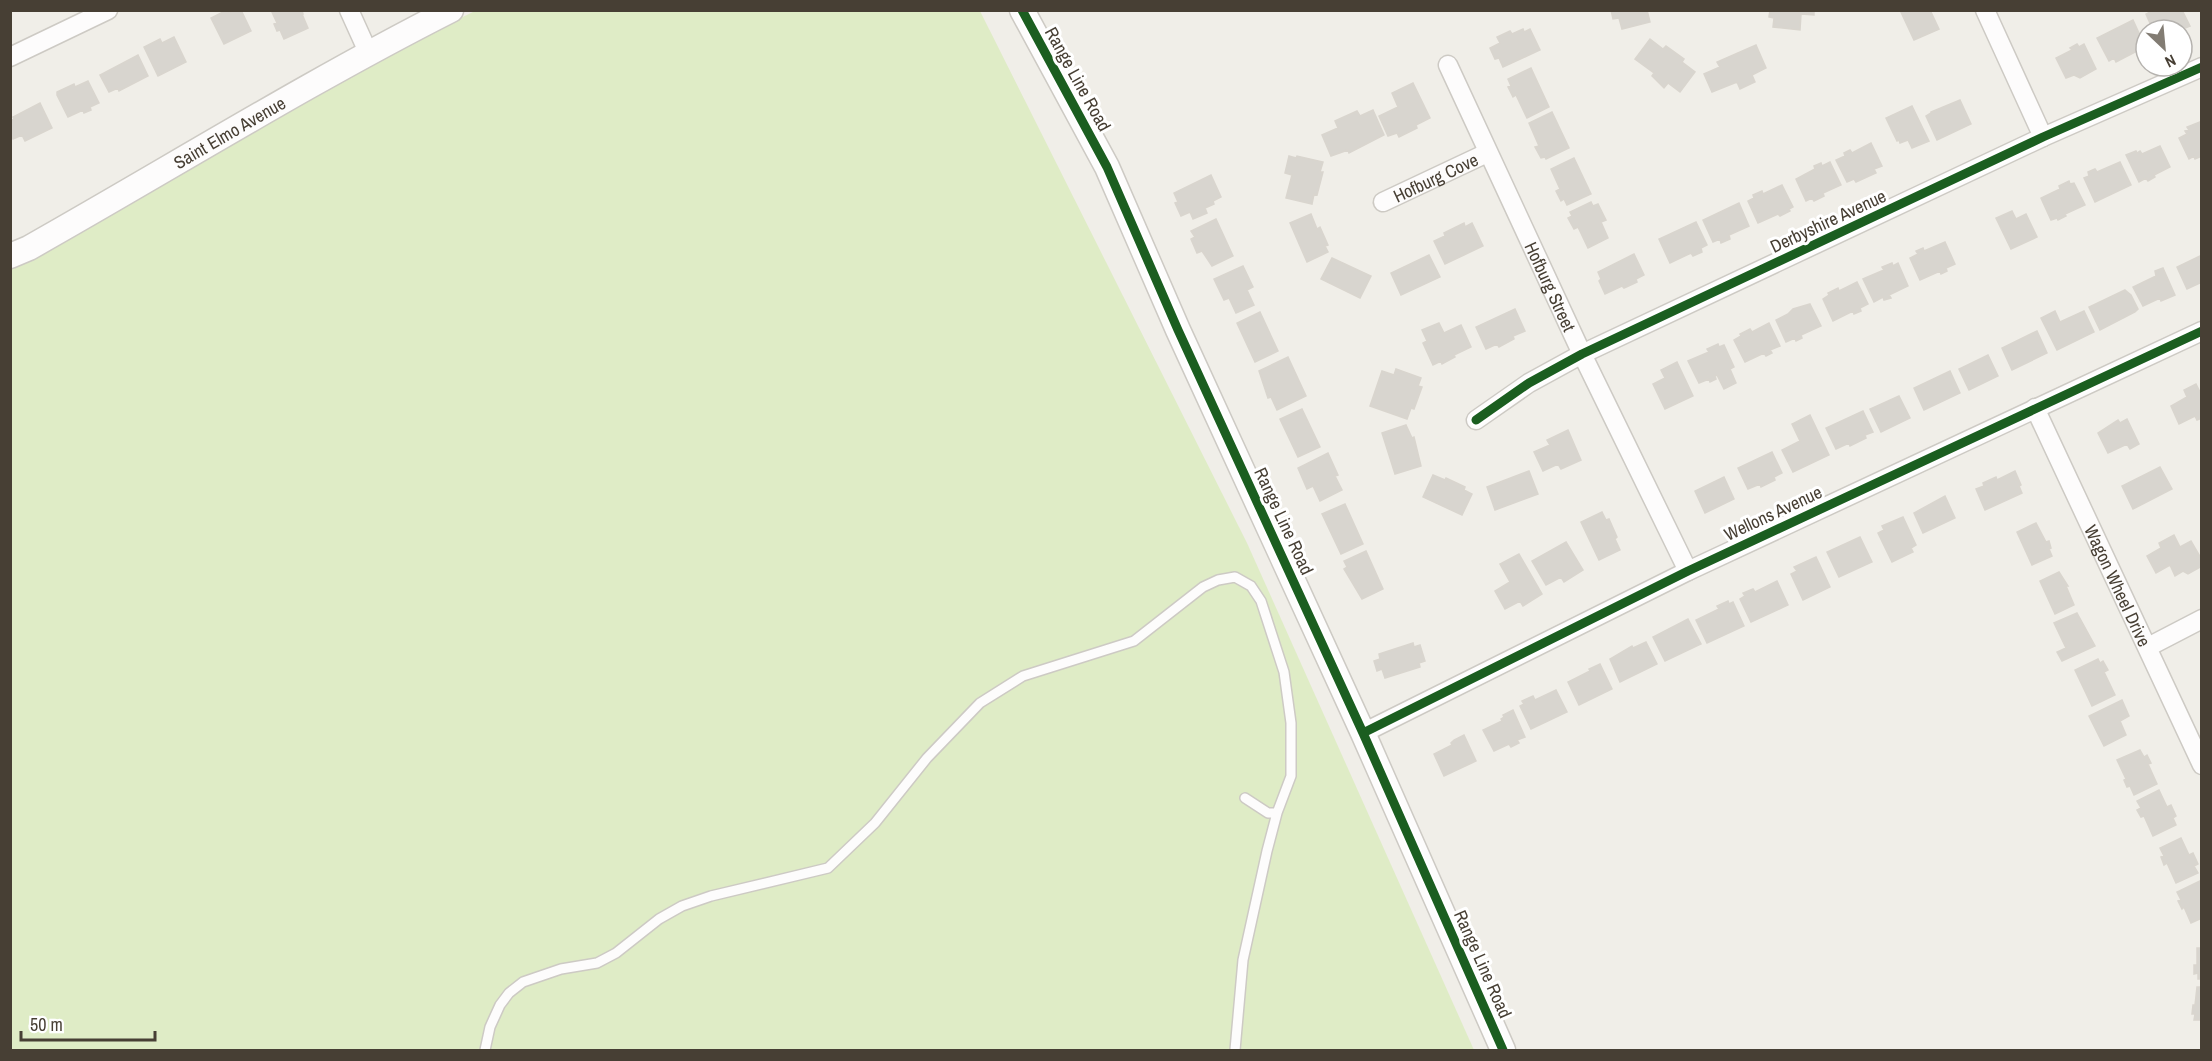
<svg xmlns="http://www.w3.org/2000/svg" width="2212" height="1061" viewBox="0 0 2212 1061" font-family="'Archivo Narrow',sans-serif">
<rect width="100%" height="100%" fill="#f0eee8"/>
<!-- green -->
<path fill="#dfecc6" d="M475,11h505l267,532 227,507h-1463l-1,-781 424,-238z"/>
<!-- building -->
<path fill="#d8d5cf" stroke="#d9d5ce" stroke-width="1.5" d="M227,10l2,2 12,-2 10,21 -27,13 -13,-26z
M271,10h31l1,4h-1l6,14 -24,11 -4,-9 -3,1 -3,-7 3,-1z
M1611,10h36l3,12 -28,7 -3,-11 -6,1z
M1770,10h44v5l-13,-1 -1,16 -27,-3 1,-9 -5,-1z
M1900,10h30l9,19 -25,11z
M2154,10h28l8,16 -10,4 -1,-2 -4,2 -1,-3 -6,3h-15l-7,-16z
M2133,20l11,24 -5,2 2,3 -25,13 -2,-4 -5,3 -12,-23z
M1523,29l1,3 6,-3 10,21 -37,17 -4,-9 -4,1 -5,-11 10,-5 -3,-6 13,-6 2,3z
M174,37l12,25 -28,14 -14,-29 16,-8 2,4z
M1650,39l13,10 3,-3 18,13 -2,3 13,10 -15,20 -12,-9 -4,5 -12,-12 2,-3 -19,-14z
M2077,44l2,3 5,-3 12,25 -16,9 -6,-3 -8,3 -10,-20 16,-8 -2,-2z
M1756,45l10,23 -14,7 3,7 -15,7 -3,-7 -25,10 -8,-18 16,-7 -3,-5z
M138,55l10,21 -29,15 -1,-3 -9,4 -9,-17z
M1531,68l18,39 -22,11 -11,-23 -3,2 -5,-10 3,-1 -3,-7z
M88,81l11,22 -9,4 1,3 -7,3 -1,-3 -15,7 -11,-22v-3l17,-8 1,3z
M1413,83l17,35 -14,7 1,3 -18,9 -2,-4 -9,3 -9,-20 19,-9 -6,-14z
M1960,100l11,24 -34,16 -11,-24 5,-3v-1z
M40,103l12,25 -27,13 -3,-6 -9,4 -3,-5v-13l4,-2 -1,-2z
M1912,106l17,35 -17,7 -4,-8 -8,3 -1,-3 -2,1 -11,-23z
M1373,110l11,25 -35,18 -1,-3 -17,6 -9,-21 16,-7 -3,-7 22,-10 3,5z
M1552,112l17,36 -23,11 -1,-2 -4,1 -6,-11 4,-1 -10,-23z
M2202,121v35l-7,3 -1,-3 -5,3 -10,-21 8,-4 -2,-3 4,-1 -2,-3z
M1871,143l11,23 -8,3 2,4 -20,9 -2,-3 -7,3 -11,-22 9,-4 -1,-3 6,-3 2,3z
M2160,146l10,21 -16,8 1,2 -7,4 -2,-3 -7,4 -13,-27 10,-4 1,2 3,-2 2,3z
M1289,156l7,2 1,-2 26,6 -3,10h3l-6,23 -3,-1 -2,10 -26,-6 6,-23 -7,-2z
M1574,158l17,36 -24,11 -3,-6 -3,2 -5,-10 4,-2 -9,-20z
M1830,162l11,23 -18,8 1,3 -10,5 -2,-3 -6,3 -10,-22 19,-10 -1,-3 7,-3 1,3z
M2120,162l11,23 -36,17 -11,-24 5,-2 -1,-4 7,-3 2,3z
M1211,175l10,22 -8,4 1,3 -9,4 2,5 -14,6 -3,-7 -9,4 -6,-13 3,-1 -4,-9z
M2069,181l1,3 4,-1 11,22 -20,9 1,2 -8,4 -1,-2 -6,2 -10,-22 19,-9 -1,-3z
M1782,185l11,22 -4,2 1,2 -10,5 -2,-2 -20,9 -10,-22 6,-3 -1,-3 9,-4 1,3z
M1591,202l2,4 5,-2 8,16 -5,2 7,16 -20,10 -10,-21 -4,2 -6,-11 4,-2 -2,-4z
M1739,203l10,23 -20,9 1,4 -9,4 -1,-4 -7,3 -10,-22z
M2012,211l4,8 10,-5 11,23 -26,12 -15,-31z
M1311,214l6,15 3,-2 8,18 -3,1 3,6 -21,10 -17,-39z
M1216,219l17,37 -21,10 -10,-15 -5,2 -6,-14 4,-2 -4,-6z
M1696,222l11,23 -6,3 1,4 -9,4 -2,-3 -21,10 -11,-24z
M1464,223l1,4 7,-4 11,23 -38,18 -11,-23 11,-5 -1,-3z
M1945,242l10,22 -9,4 1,3 -6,3 -1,-3 -20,9 -10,-22 8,-4 -2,-3 7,-3 1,3z
M1634,254l10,21 -8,4 1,3 -13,6 -2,-2 -17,8 -6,-13 2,-2 -3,-7z
M1429,255l11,22 -39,18 -10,-22z
M2202,255v27l-15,7 -10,-22z
M1332,258l39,18 -11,22 -39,-19z
M1892,263l1,3 5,-3 10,23 -19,9 2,3 -7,2 -1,-3 -9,5 -11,-23 21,-9 -2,-3z
M1243,266l10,21 -6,3 7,15 -18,8 -7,-15 -5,2 -10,-21z
M2163,268l12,27 -14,6 -1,-3 -17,8 -10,-19 23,-11 -1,-5z
M1857,282l11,22 -8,4 1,3 -7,3 -1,-3 -20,10 -10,-22 6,-4 -1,-2 10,-5 1,3z
M2125,290l6,5 7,14 -3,3 -35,18 -11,-23z
M1810,304l11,22 -20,9 1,3 -6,3 -1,-3 -9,4 -10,-22 12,-6 5,-5z
M1515,309l10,22 -12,5 1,3 -15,8 -2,-3 -11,5 -10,-22z
M2055,311l5,11 24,-11 10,21 -37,18 -16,-32z
M1260,312l18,39 -23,11 -18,-39z
M1439,323l5,10 17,-8 10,22 -17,8 1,2 -13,7 -1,-3 -8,4 -10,-22 4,-2 -5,-11z
M1769,323l11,23 -10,4 2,3 -6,3 -2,-3 -19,9 -11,-22 7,-4 -1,-2 10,-5 2,3z
M2037,331l10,22 -35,17 -10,-22z
M1718,344l1,3 5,-2 10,22 -4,2 6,14 -12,6 -7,-14 -2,1 1,3 -6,3 -1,-3 -10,4 -11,-22 21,-9 -2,-3z
M1988,355l10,21 -29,14 -10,-21z
M1288,357l18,39 -29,14 -6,-13 -3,1 -9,-27z
M1677,362l16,34 -28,13 -12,-25 12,-6 -4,-8z
M1396,369l25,9 -3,8 4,1 -8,22 -3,-1 -4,11 -37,-13 12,-35 12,4z
M1950,371l10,22 -36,17 -10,-22z
M2196,384l6,12v22l-5,2 -2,-4 -16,8 -8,-18 16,-9 -3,-7z
M1899,396l11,22 -29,14 -11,-23z
M1302,409l18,38 -22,10 -18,-38z
M1863,411l10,21 -8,3 1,3 -16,8 -1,-3 -13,6 -10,-21z
M1810,415l19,40 -36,17 -11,-22 18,-9 -8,-17z
M2127,419l12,25 -9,5 -3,-5 -19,9 -10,-20 20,-13 2,3z
M1406,425l6,13 2,-1 7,29 -26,8 -13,-41z
M1568,430l13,30 -20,9 -3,-5 -15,7 -9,-19 16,-7 -3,-5z
M1772,452l10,21 -8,4 1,3 -14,7 -1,-3 -12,5 -10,-21z
M1328,453l10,22 -3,1 7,14 -22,11 -7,-15 -6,3 -9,-21z
M2160,467l12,22 -39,20 -11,-23z
M1529,471l9,23 -43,16 -8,-23z
M2015,471l6,14 -2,1 3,7 -37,17 -9,-21 8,-3 -1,-3 13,-6 1,3z
M1433,475l12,5 1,-2 19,9 -1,3 8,4 -10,21 -39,-18z
M1724,477l10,22 -29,14 -10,-22z
M1945,496l10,22 -32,15 -9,-20z
M1345,504l18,40 -22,10 -19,-40z
M1602,512l4,8 3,-1 8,18 -2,2 5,11 -21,10 -18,-38z
M1903,517l13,28 -5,3 2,4 -21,10 -14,-29 6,-3 -2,-4z
M2036,523l10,19 3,-1 2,7 -2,1 3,7 -20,9 -15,-33z
M2174,535l6,12 11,-6 11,19v6l-14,8 -5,-3 -8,5 -5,-11 -14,8 -9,-17 14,-8 -2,-5z
M1860,537l12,25 -33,15 -12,-25z
M1566,542l17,28 -19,12 -3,-5 -15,8 -14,-24z
M1366,551l17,38 -21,10 -18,-30 3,-2 -3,-6z
M1519,554l23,40 -19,12 -3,-5 -15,8 -10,-18 15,-9 -10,-18z
M1816,557l14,30 -27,13 -12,-26 6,-3 -3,-4z
M2059,572l9,14h-2l8,19 -19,9 -15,-33z
M1777,581l11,24 -37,17 -11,-23 5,-3 -2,-3 10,-4 2,3z
M1728,601l1,3 4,-2 11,24 -37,17 -11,-23 23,-11 -2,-3z
M2077,613l18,33 -33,15 -5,-9 9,-4 -12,-25z
M1688,619l13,25 -36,17 -12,-24z
M1646,642l11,22 -37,18 -10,-23 22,-13 1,2z
M1413,643l1,4 6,-2 5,16 -6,2 1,4 -35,11 -3,-9 -5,2 -3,-10 6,-2 -1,-5z
M2098,659l2,4 3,-2 5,9 -4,2 11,23 -23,11 -17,-36z
M1600,664l12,25 -33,16 -11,-23 22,-11 -1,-2z
M1556,690l11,22 -36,17 -11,-23 4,-2 -2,-3 11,-5 2,4z
M2122,700l7,16 -9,5 6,14 -22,11 -15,-30z
M1513,710l12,27 -8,3 2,3 -8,4 -2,-3 -15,7 -11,-21 19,-9 -1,-2 3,-2 -1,-2z
M1464,735l12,26 -32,15 -10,-22 18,-9 -1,-2 3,-3z
M2140,750l4,7 3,-2 4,8 -3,1 9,20 -23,11 -4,-9 -3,1 -3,-7 2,-1 -9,-19z
M2159,790l8,17 4,-2 5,11 -3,2 3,7 -23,11 -9,-20 -3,1 -4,-7 4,-2 -4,-7z
M2181,838l8,17 4,-2 5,11 -4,2 4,7 -22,10 -9,-20 -3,2 -3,-8 3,-1 -4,-8z
M2202,880v38l-11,5 -7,-16 -2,2 -4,-8 3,-1 -4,-8z
M2197,948h5v31h-4v-6l-4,1v-9h3z
M2197,987h5v33h-8l1,-6h-3l1,-9h2z"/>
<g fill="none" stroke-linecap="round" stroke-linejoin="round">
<!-- service casing -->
<g stroke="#cdcac4" stroke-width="12">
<path id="service" d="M485,1050l5,-23 10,-22 9,-12 14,-11 38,-13 36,-6 19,-10 43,-34 23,-13 29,-10 117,-28 47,-45 52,-65 53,-55 43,-27 111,-35 69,-54 15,-7 17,-3 16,9 10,15 23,71 7,51v53l-14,37
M1235,1050l8,-90 24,-109 10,-38h-9l-23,-15"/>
</g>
<!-- minor casing -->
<g stroke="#cdcac4" stroke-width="21">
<g id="minor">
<path d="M349,10l19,42"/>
<path d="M1985,10l58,127"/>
<path d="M10,57l98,-47"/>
<path id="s1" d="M1448,65l134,289 106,217"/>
<path id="s2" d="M1383,202l104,-49"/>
<path id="s3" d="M2035,408l167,357"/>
<path d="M1476,420l53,-37 53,-29 461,-217 159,-70"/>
<path d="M2148,647l54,-28"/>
<path d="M1363,733l325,-162 514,-240"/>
</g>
</g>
<!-- tertiary casing -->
<g stroke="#cdcac4" stroke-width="27">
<g id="tertiary">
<path d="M1022,10l85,157 71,163 185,403 140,317"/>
<path id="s4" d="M10,256l19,-8c140,-79 278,-165 422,-238"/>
</g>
</g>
<!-- service -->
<use href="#service" stroke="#fdfcfc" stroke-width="9"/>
<!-- minor -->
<use href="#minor" stroke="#fdfcfc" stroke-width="18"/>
<!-- tertiary -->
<use href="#tertiary" stroke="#fdfcfc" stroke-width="24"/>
<!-- cycleway casing -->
<g stroke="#fff" stroke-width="13">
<path id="cycleway" d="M1022,10l85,157 71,163 185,403 140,317
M1476,420l53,-37 53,-29 461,-217 159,-70
M1363,733l325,-162 514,-240"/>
</g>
<!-- cycleway -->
<use href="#cycleway" stroke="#1b5e20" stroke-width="9"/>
</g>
<g text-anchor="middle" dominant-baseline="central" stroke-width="6" stroke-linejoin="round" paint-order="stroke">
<!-- street labels -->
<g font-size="18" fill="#473f34" stroke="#fff">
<text transform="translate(1078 79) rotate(61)">Range Line Road</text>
<text stroke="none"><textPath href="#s4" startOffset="252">Saint Elmo Avenue</textPath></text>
<text stroke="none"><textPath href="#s2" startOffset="58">Hofburg Cove</textPath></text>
<text transform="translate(1828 221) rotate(-25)">Derbyshire Avenue</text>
<text stroke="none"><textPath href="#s1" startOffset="244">Hofburg Street</textPath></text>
<text transform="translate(1773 513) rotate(-25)">Wellons Avenue</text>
<text transform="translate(1284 521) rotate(65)">Range Line Road</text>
<text stroke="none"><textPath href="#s3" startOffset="196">Wagon Wheel Drive</textPath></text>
<text transform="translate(1483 964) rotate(66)">Range Line Road</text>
</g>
</g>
<!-- border -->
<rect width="2212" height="1061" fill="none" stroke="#473f34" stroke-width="24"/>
<!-- north arrow -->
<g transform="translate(2164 48) rotate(154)"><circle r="28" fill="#ffffff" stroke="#b5b2ae" stroke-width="1.5"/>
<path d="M0-4.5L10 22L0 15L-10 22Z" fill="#827c73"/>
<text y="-9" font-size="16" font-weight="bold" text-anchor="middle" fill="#473f34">N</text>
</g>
<!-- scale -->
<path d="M21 1031v9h134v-9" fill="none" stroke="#473f34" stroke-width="3"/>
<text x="30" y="1031" font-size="18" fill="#473f34" stroke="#ffffff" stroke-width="4.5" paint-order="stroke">50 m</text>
</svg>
